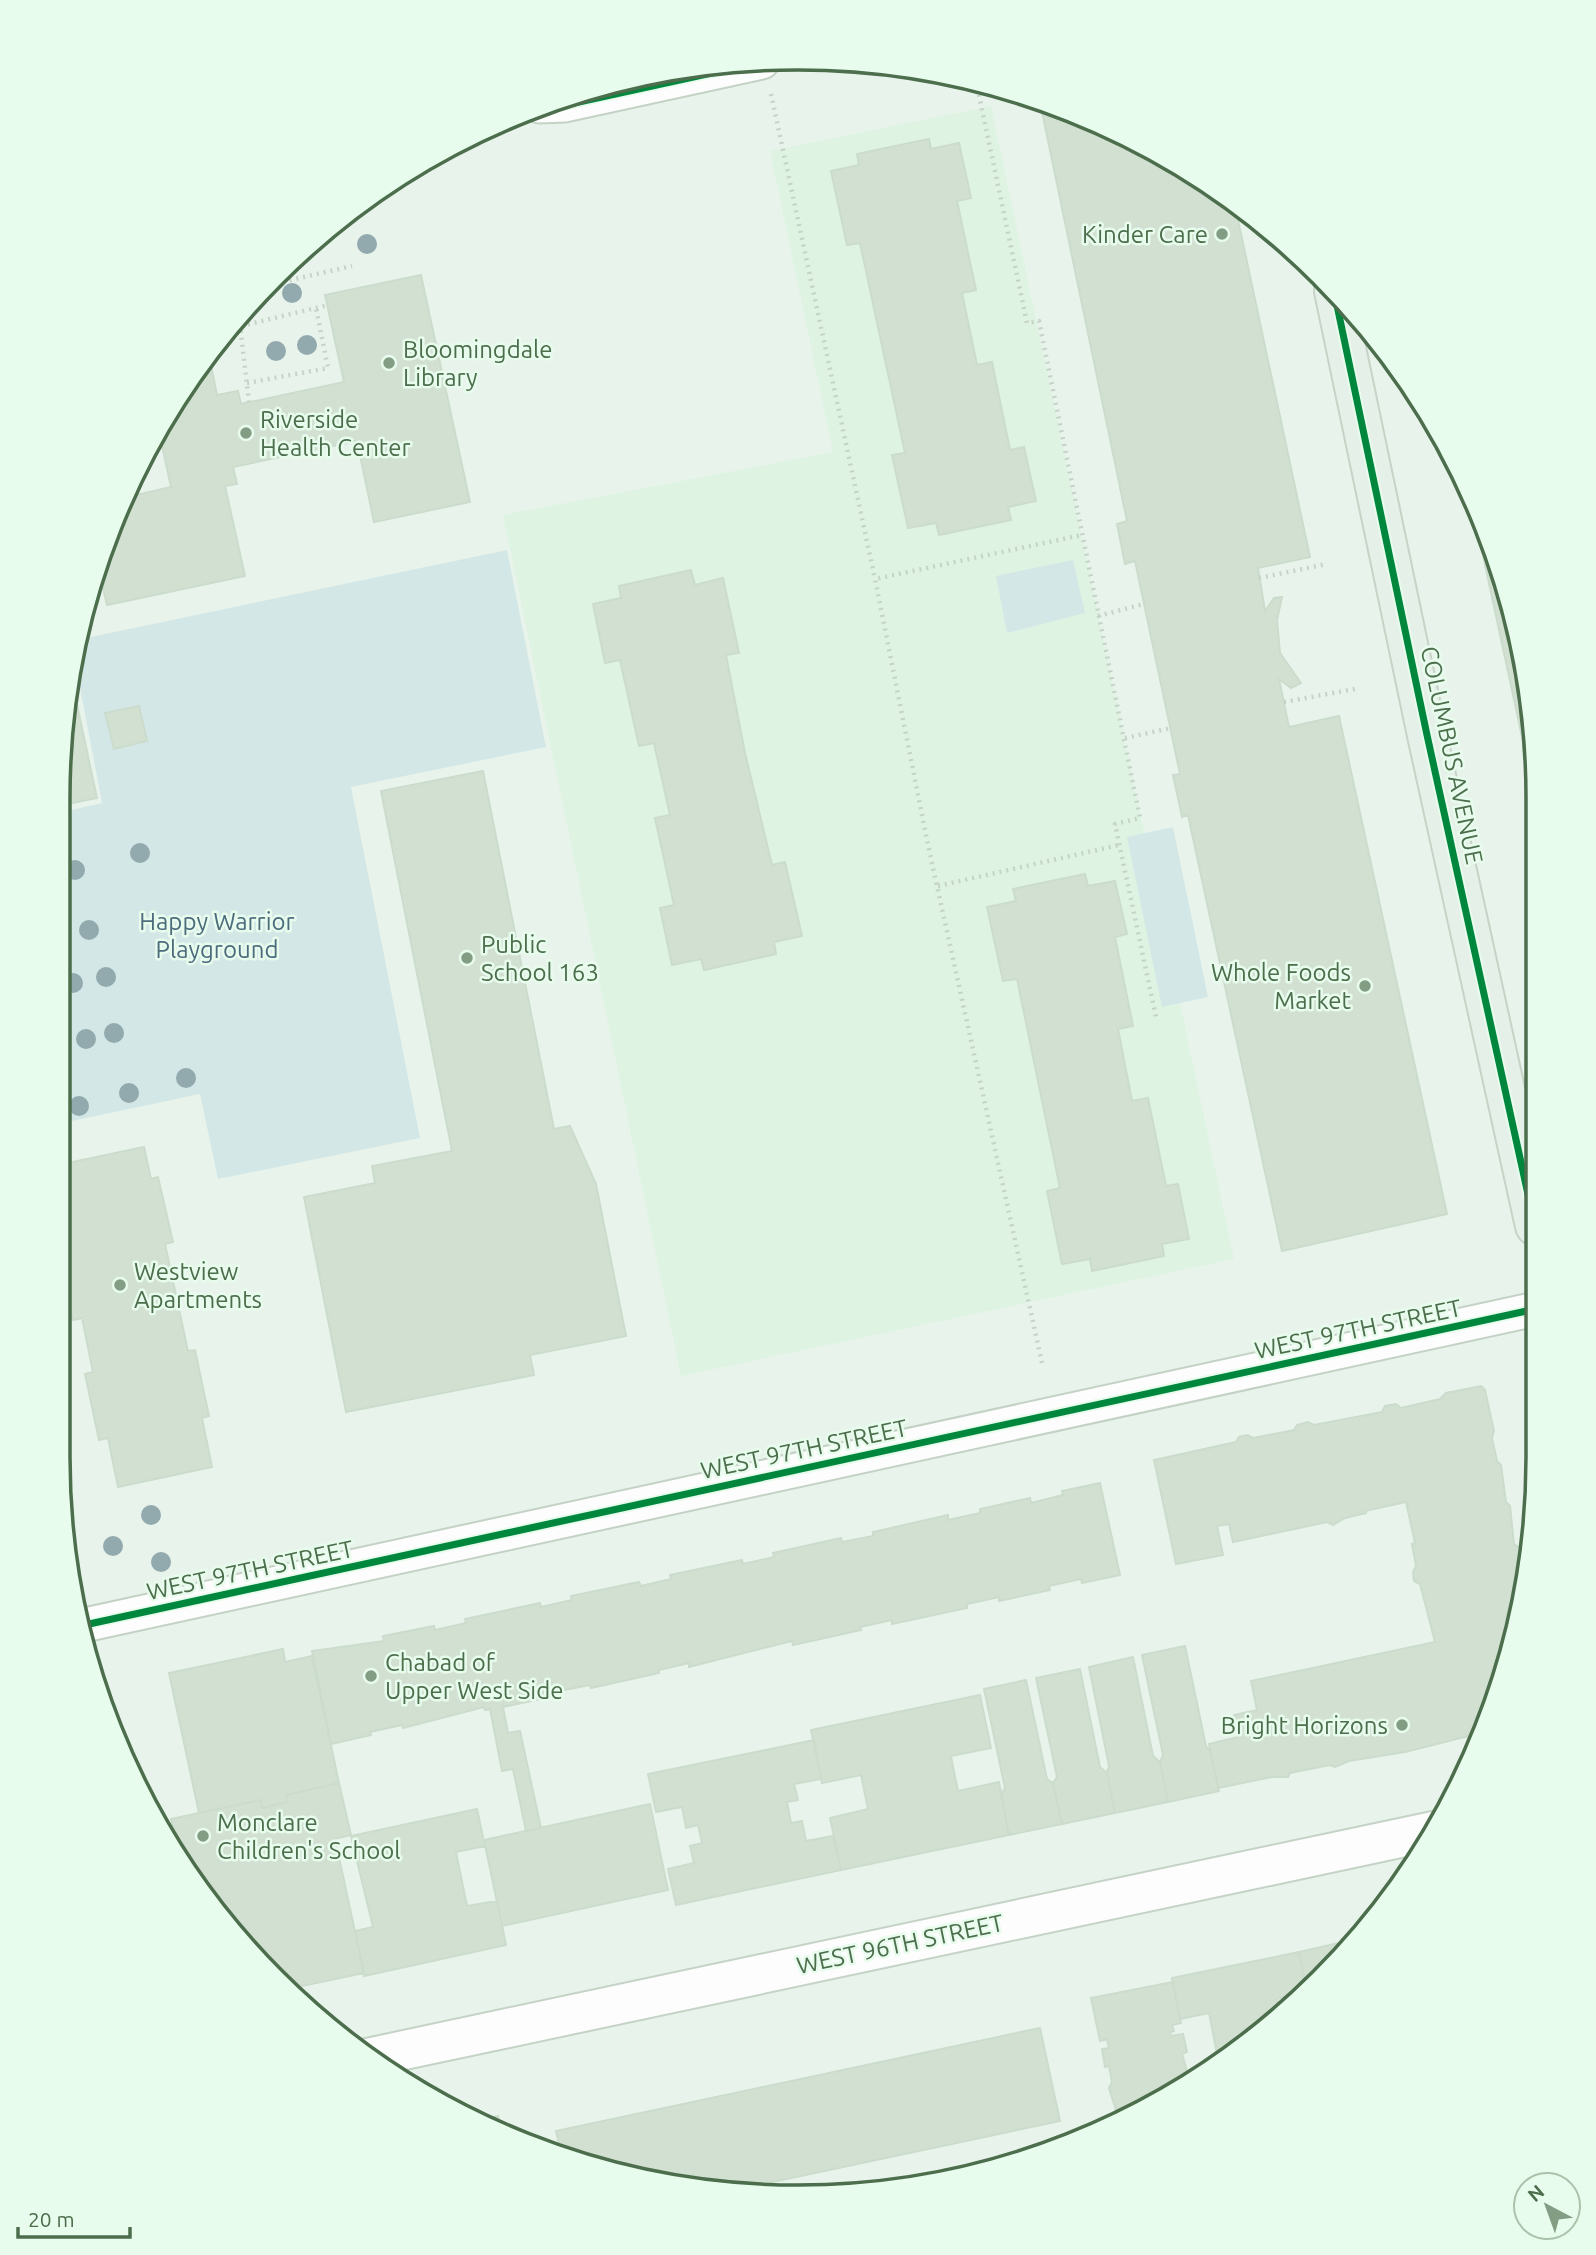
<svg xmlns="http://www.w3.org/2000/svg" width="1596" height="2255" viewBox="0 0 1596 2255" font-family="Ubuntu,sans-serif">
<rect width="100%" height="100%" fill="#e8f4eb"/>
<!-- residential -->
<path fill="#def3e2" d="M991,106l243,1153 -553,117 -178,-861 330,-63 -63,-301z"/>
<!-- green -->
<path fill="#d4e7e7" d="M507,550l39,197 -195,40 69,351 -202,41 -18,-85 -142,30v-311l44,-10 -29,-152 3,-11z
M1073,560l12,53 -78,20 -11,-57z
M1173,827l35,170 -46,10 -35,-170z"/>
<!-- building -->
<path fill="#d1e0d1" stroke="#cbdccd" stroke-width="2" d="M1040,102l85,32 109,67 76,356 -52,11 7,43 9,-13 8,-1 -5,23 3,33 21,30 -10,5 -12,-9 10,48 50,-11 108,498 -165,37 -94,-436 -6,2 -9,-42 7,-1 -45,-213 -10,3 -8,-40 10,-3z
M929,139l2,10 28,-6 12,55 -14,3 19,89 -14,3 15,72 15,-3 18,88 14,-3 12,54 -28,6 3,13 -72,15 -3,-12 -28,5 -16,-73 13,-2 -45,-210 -13,2 -16,-74 28,-6 -2,-11z
M421,275l49,227 -96,20 -17,-81 -124,26 4,17 -12,2 20,90 -138,29 -9,-39 16,-51 9,-17 48,-11 -13,-60 50,-76 9,44 21,-4 3,13 103,-22 -19,-87z
M1468,486l31,74 33,141v82z
M691,570l4,15 28,-7 16,75 -13,2 19,98 27,112 13,-3 17,74 -28,6 2,12 -72,16 -3,-11 -29,6 -12,-57 14,-3 -19,-87 15,-3 -16,-72 -15,3 -19,-86 -15,3 -12,-59 28,-6 -2,-12z
M70,672l27,126 -39,8v-8z
M139,706l8,35 -33,8 -9,-36z
M483,771l71,358 16,-3 26,58 30,152 -96,19 4,20 -188,37 -42,-215 71,-14 -3,-17 80,-15 -71,-360z
M1085,874l3,12 27,-5 12,53 -12,3 18,89 -15,3 14,72 16,-3 18,88 12,-2 11,55 -27,5 2,12 -72,15 -2,-12 -28,5 -15,-73 13,-3 -43,-209 -14,2 -16,-74 29,-6 -3,-12z
M144,1147l7,32 7,-2 15,65 -8,2 23,107 7,-1 14,66 -7,2 10,49 -94,20 -10,-49 -9,2 -14,-66 8,-2 -11,-54 -9,2 -14,-69 8,-1 -4,-19 -5,1v-67z
M1481,1386l4,4 9,41 -2,7 5,23 4,4 5,37 4,4 4,38 5,3 4,38 -10,63 -32,85 -76,19 -56,9 -14,6 -5,-2 -40,8 -2,4h-16l-54,11 -9,-44 29,-7 -4,-22 23,-5 -6,-29 184,-39 -15,-58 -6,-3 -1,-9 3,-6 -4,-22 3,-1 -9,-41 -41,9 1,2 -21,5 -12,7 -6,-3 -94,20 -4,-18 -12,2 6,29 -47,9 -22,-104 82,-18 3,-5 9,-2 5,3 41,-8 3,-5 11,-3 6,3 68,-13 3,-6 11,-2 5,4 39,-9 6,-6z
M1100,1483l20,92 -38,8 -1,-4 -32,7 1,4 -51,11v-4l-32,7v4l-75,16v-4l-32,7 1,3 -68,15 -1,-4 -103,26v-4l-30,7v3l-68,15 -1,-3 -31,6 1,4 -57,12 5,26 12,-2 21,97 -15,3 -13,-62 -11,2 -12,-62 -5,1 -1,-3 -81,21 -1,-3 -32,7 1,3 -40,9 -19,-93 72,-10 -1,-5 51,-10 1,4 31,-7 -1,-4 75,-16 1,4 31,-7 -1,-4 68,-14 2,4 30,-7 -1,-4 72,-15 1,4 31,-7 -1,-4 68,-15 1,4 31,-6v-4l75,-17v5l32,-7v-4l50,-11 1,5 32,-8 -1,-4z
M1185,1646l21,100 4,5 9,40 -51,11 -8,-40 3,-7 -21,-100z
M283,1649l2,13 27,-6 27,127 -53,12 1,7 -25,6 -2,-8 -61,13 -30,-140z
M1133,1657l20,99 7,6 8,40 -53,11 -8,-40 2,-7 -20,-99z
M1080,1669l20,98 7,6 8,40 -53,11 -9,-41 4,-6 -21,-99z
M1026,1680l21,99 6,4 9,41 -53,11 -8,-40 4,-7 -21,-99z
M980,1695l11,53 -40,8 1,6 6,29 41,-9 10,53 -168,35 -11,-52 38,-9 -7,-34 -39,8 -11,-53z
M814,1740l7,39 -27,5 4,16 -11,2 4,21 11,-2 4,20 27,-5 8,34 -165,35 -8,-36 26,-6 -4,-17 12,-3 -4,-18 -12,3 -4,-21 -26,5 -8,-38z
M339,1783l12,52 -16,4 29,134 -76,16 -106,-121 -11,-49 89,-19 2,8 25,-6 -1,-7z
M650,1804l18,86 -166,36 -18,-86z
M477,1809l8,37 -29,6 11,54 30,-5 9,44 -142,31 -9,-45 18,-4 -22,-91z
M1359,1935l-14,16 -3,-12z
M1343,1942l2,9 -38,40 -8,-39z
M1299,1952l8,39 -30,8 4,18 -63,42 -9,-46 -29,6 -8,-41z
M1173,1982l8,41 -9,2 2,6 -4,1 1,4 12,-2 4,18 -5,2 7,24 -69,45 -11,-35 3,-6 -3,-16 -4,1 -3,-18 7,-1 -2,-9 -7,2 -9,-43z
M1040,2028l20,93 -335,71 -23,-1 -141,-38 -5,-22z
M498,2116l4,18 -25,-13z"/>
<g fill="none" stroke-linecap="round" stroke-linejoin="round">
<!-- street casing -->
<g stroke="#c4d2c5" stroke-width="37">
<path id="street" d="M539,106l26,-1 197,-43
M80,1626l1456,-317"/>
</g>
<!-- secondary casing -->
<g stroke="#c5d3c6" stroke-width="42">
<path id="secondary" d="M367,2058l1066,-227"/>
</g>
<!-- primary casing -->
<g stroke="#c6d3c6" stroke-width="42">
<path id="primary" d="M1334,291l93,444 108,491"/>
</g>
<!-- path -->
<path stroke="#c6d3c8" stroke-width="4.5" stroke-dasharray="2 5" stroke-linecap="butt" d="M976,81l51,242 12,-2 101,497 -25,6 41,193
M771,94l104,485
M269,285l83,-19
M239,317l10,85
M241,326l87,-21
M247,383l81,-15 -12,-60
M1259,578l68,-14
M1098,616l46,-12
M1284,702l71,-13
M1125,738l46,-10
M938,886l181,-41
M1042,1363l-114,-518 -53,-266 207,-44"/>
<!-- street -->
<use href="#street" stroke="#fcfdfc" stroke-width="33"/>
<!-- secondary -->
<use href="#secondary" stroke="#fcfdfc" stroke-width="38"/>
<!-- primary -->
<use href="#primary" stroke="#e5f0e8" stroke-width="38"/>
<!-- cycleway casing -->
<g stroke="#e8fced" stroke-width="11">
<path id="cycleway" d="M539,106l26,-1 197,-43
M1334,291l93,444 108,491
M80,1626l1456,-317"/>
</g>
<!-- cycleway -->
<use href="#cycleway" stroke="#00873e" stroke-width="7"/>
</g>
<!-- trees -->
<g fill="#92a9ae">
<circle cx="367" cy="244" r="10"/>
<circle cx="292" cy="293" r="10"/>
<circle cx="307" cy="345" r="10"/>
<circle cx="276" cy="351" r="10"/>
<circle cx="140" cy="853" r="10"/>
<circle cx="75" cy="870" r="10"/>
<circle cx="89" cy="930" r="10"/>
<circle cx="106" cy="977" r="10"/>
<circle cx="73" cy="983" r="10"/>
<circle cx="114" cy="1033" r="10"/>
<circle cx="86" cy="1039" r="10"/>
<circle cx="186" cy="1078" r="10"/>
<circle cx="129" cy="1093" r="10"/>
<circle cx="79" cy="1106" r="10"/>
<circle cx="151" cy="1515" r="10"/>
<circle cx="113" cy="1546" r="10"/>
<circle cx="161" cy="1562" r="10"/>
</g>
<!-- markers -->
<g fill="#839d84" stroke="#e8fced" stroke-width="2.5">
<circle cx="1222" cy="234" r="7"/>
<circle cx="389" cy="363" r="7"/>
<circle cx="246" cy="433" r="7"/>
<circle cx="467" cy="958" r="7"/>
<circle cx="1365" cy="986" r="7"/>
<circle cx="120" cy="1285" r="7"/>
<circle cx="371" cy="1676" r="7"/>
<circle cx="1402" cy="1725" r="7"/>
<circle cx="203" cy="1836" r="7"/>
</g>
<g text-anchor="middle" dominant-baseline="central" stroke-width="5" stroke-linejoin="round" paint-order="stroke">
<!-- poi labels -->
<g font-size="24" fill="#4c6e4c" stroke="#e8fced" text-anchor="start">
<text x="1208" y="234" text-anchor="end">Kinder Care</text>
<text x="403" y="349">Bloomingdale<tspan x="403" dy="28">Library</tspan></text>
<text x="260" y="419">Riverside<tspan x="260" dy="28">Health Center</tspan></text>
<text x="481" y="944">Public<tspan x="481" dy="28">School 163</tspan></text>
<text x="1351" y="972" text-anchor="end">Whole Foods<tspan x="1351" dy="28">Market</tspan></text>
<text x="134" y="1271">Westview<tspan x="134" dy="28">Apartments</tspan></text>
<text x="385" y="1662">Chabad of<tspan x="385" dy="28">Upper West Side</tspan></text>
<text x="1388" y="1725" text-anchor="end">Bright Horizons</text>
<text x="217" y="1822">Monclare<tspan x="217" dy="28">Children's School</tspan></text>
</g>
<!-- street labels -->
<g font-size="24" fill="#4c6e4c" stroke="#e8fced">
<text transform="translate(1452 755) rotate(78)">COLUMBUS AVENUE</text>
<text transform="translate(1358 1329) rotate(-12)">WEST 97TH STREET</text>
<text transform="translate(804 1449) rotate(-12)">WEST 97TH STREET</text>
<text transform="translate(250 1570) rotate(-12)">WEST 97TH STREET</text>
<text transform="translate(900 1944) rotate(-12)">WEST 96TH STREET</text>
</g>
<!-- park labels -->
<g font-size="24" fill="#4c6c7d" stroke="#e8fced">
<text x="217" y="921">Happy Warrior<tspan x="217" dy="28">Playground</tspan></text>
</g>
</g>
<!-- crop -->
<path d="M0 0H1596V2255H0ZM798 70H798A728 728 0 0 1 1526 798V1457A728 728 0 0 1 798 2185H798A728 728 0 0 1 70 1457V798A728 728 0 0 1 798 70Z" fill="#e8fced" fill-rule="evenodd"/>
<path fill="none" stroke="#4c6e4c" stroke-width="3.5" d="M798 70H798A728 728 0 0 1 1526 798V1457A728 728 0 0 1 798 2185H798A728 728 0 0 1 70 1457V798A728 728 0 0 1 798 70Z"/>
<!-- north arrow -->
<g transform="translate(1547 2206) rotate(319)"><circle r="33" fill="#e8fced" stroke="#aac3ad" stroke-width="2"/>
<path d="M0-5L12 26L0 18L-12 26Z" fill="#839d84"/>
<text y="-10" font-size="19" font-weight="bold" text-anchor="middle" fill="#4c6e4c">N</text>
</g>
<!-- scale -->
<path d="M18 2227v10h112v-10" fill="none" stroke="#4c6e4c" stroke-width="3.5"/>
<text x="28" y="2227" font-size="21" fill="#4c6e4c" stroke="#e8fced" stroke-width="5" paint-order="stroke">20 m</text>
</svg>
